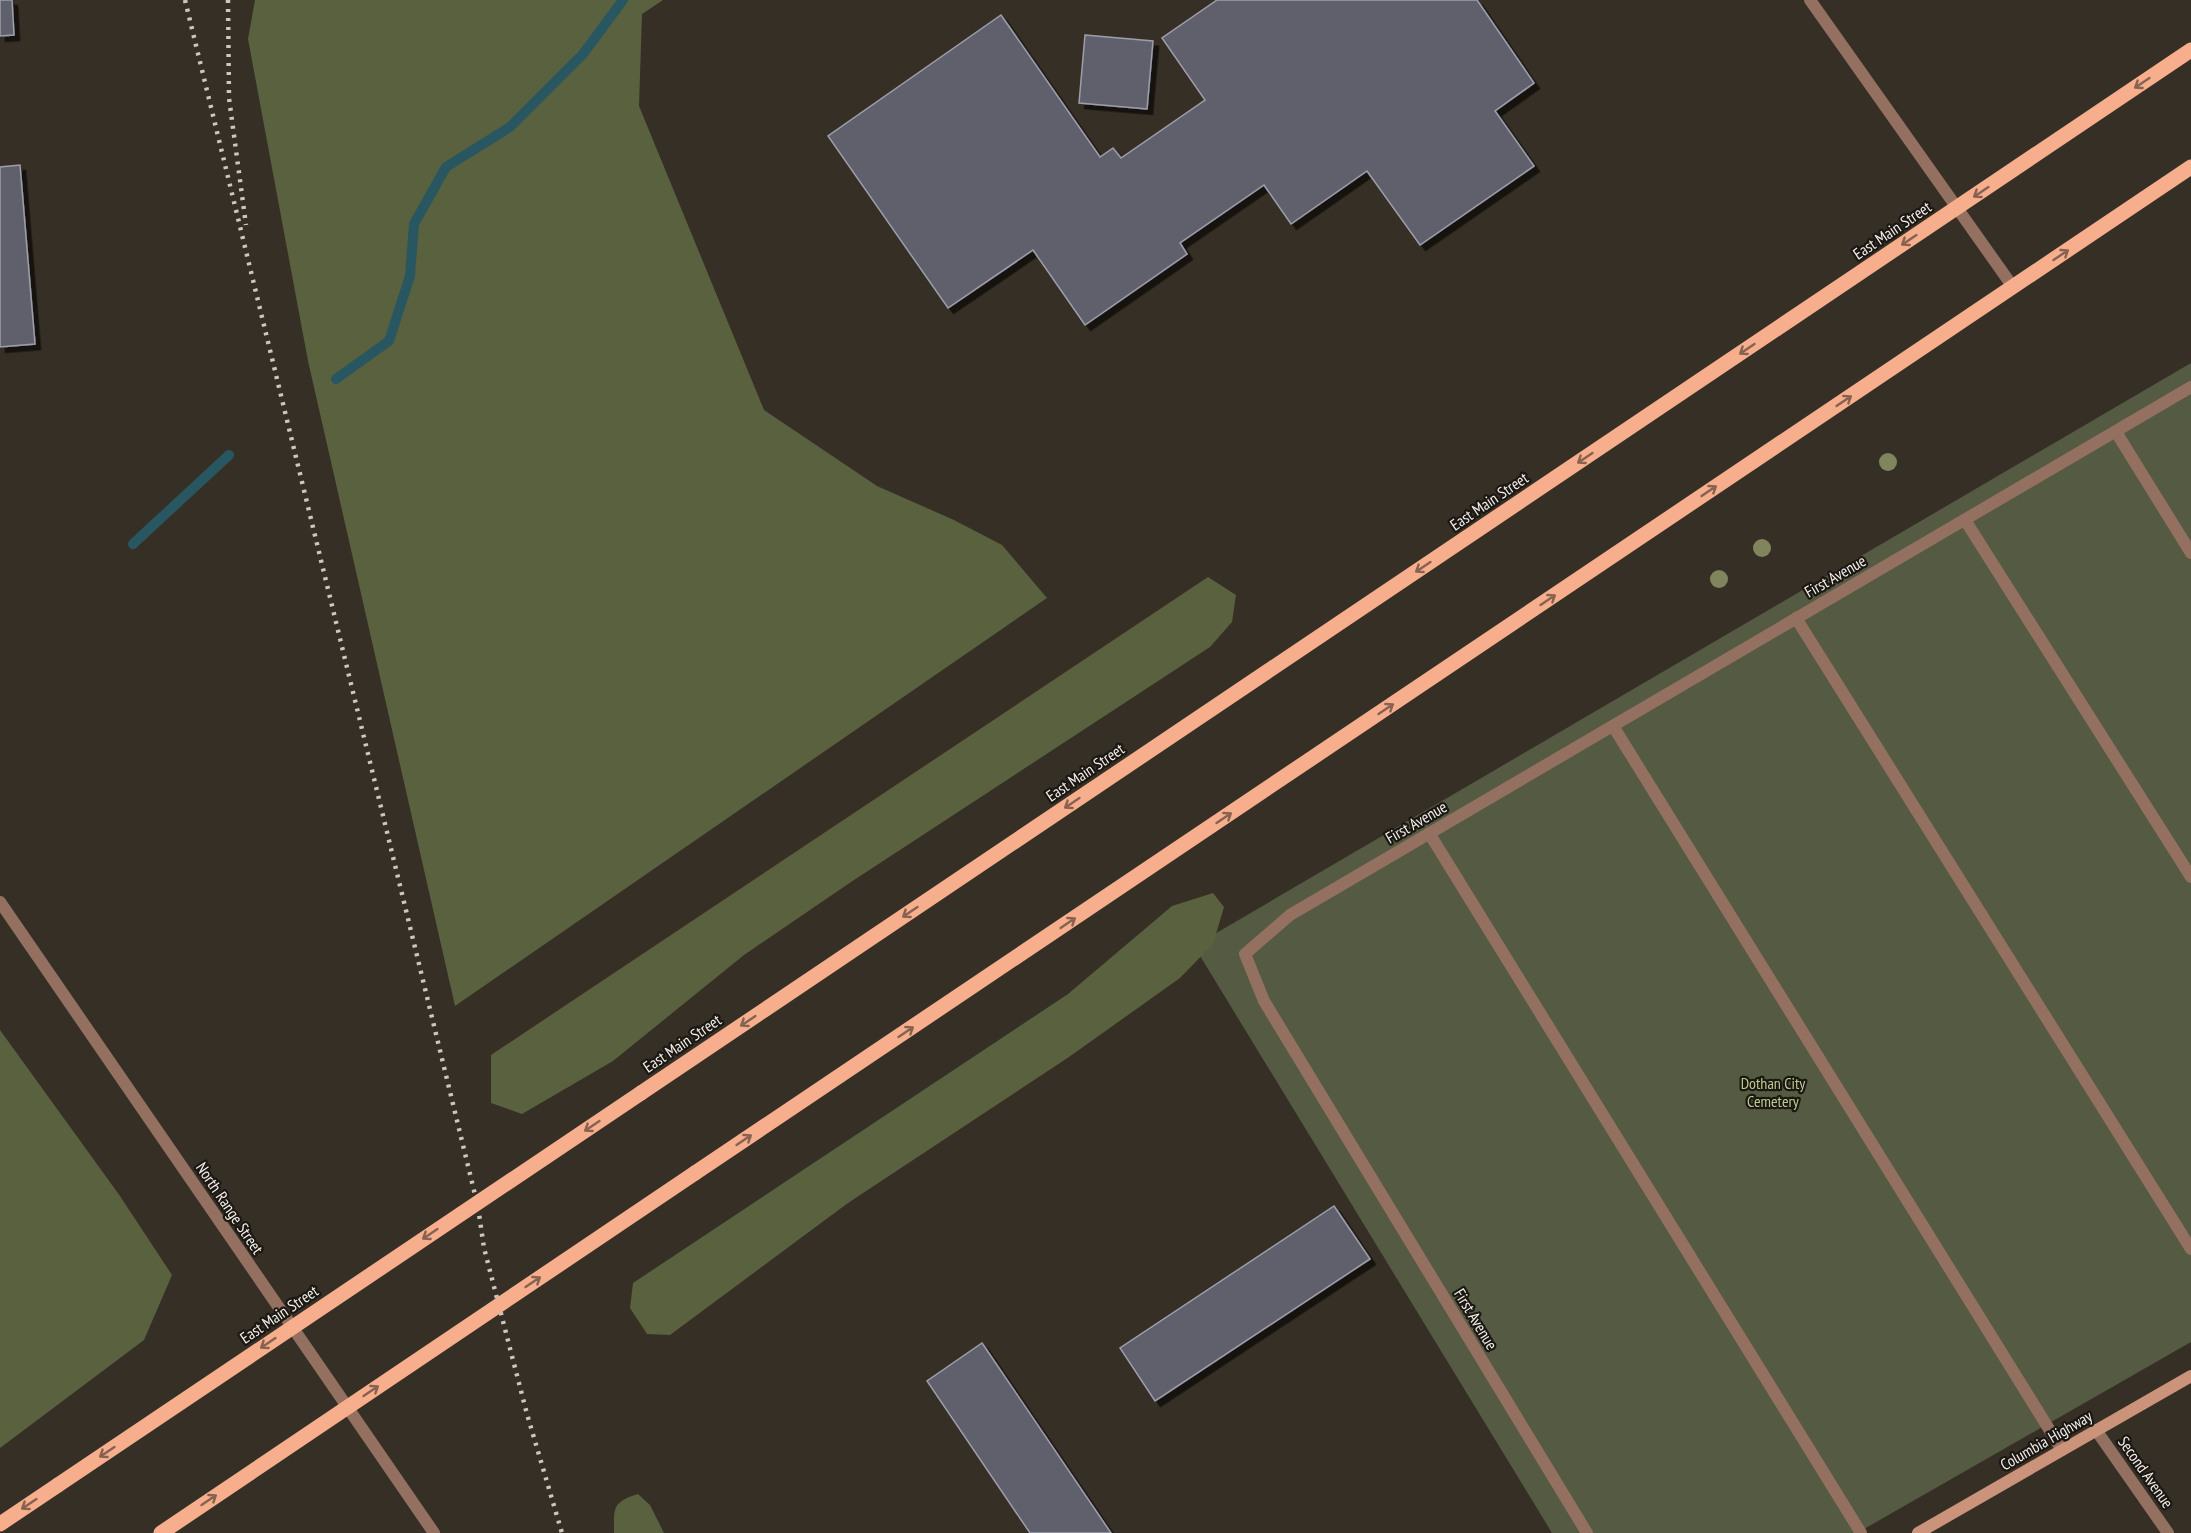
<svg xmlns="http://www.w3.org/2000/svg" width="2191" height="1533" viewBox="0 0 2191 1533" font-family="'PT Sans Narrow',sans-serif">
<defs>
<filter id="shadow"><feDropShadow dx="5.5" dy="5.5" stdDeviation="0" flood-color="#0009"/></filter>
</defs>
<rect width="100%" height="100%" fill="#362f25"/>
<!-- green -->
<path fill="#555a43" d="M2191,363v979l-334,191h-305l-358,-587z"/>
<!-- forest -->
<path fill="#5a613f" d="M255,0h408l-21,14 -3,92 125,304 113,76 77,34 48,25 45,53 -592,408 -147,-645 -60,-322z
M1208,577l28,18 -4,27 -22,25 -359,235 -107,73 -131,106 -91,53 -31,-11v-48z
M1213,893l11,14 -11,37 -33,34 -111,79 -221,146 -178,132 -23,-1 -17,-26 3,-25 435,-289 104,-88z
M0,1030l120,166 52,79 -28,65 -144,108z
M638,1494l12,11 14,28h-50c0,-25 -2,-31 24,-39z"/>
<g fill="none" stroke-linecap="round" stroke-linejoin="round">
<!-- stream -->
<path stroke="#295761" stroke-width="10" d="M336,379l53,-38 21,-65 4,-52 32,-57 64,-40 73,-73 40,-54
M133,544l96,-89"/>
</g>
<!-- building -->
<path fill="#60616d" stroke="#9d9eab" stroke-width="1.5" filter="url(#shadow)" d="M0,0h12l2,35 -14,1z
M1217,0h260l57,83 -39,28 39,55 -114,79 -53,-74 -76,53 -27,-39 -84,58 7,11 -102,71 -52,-75 -85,58 -120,-172 173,-121 99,142 13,-9 8,10 84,-58 -43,-62z
M1085,35l68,6 -6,68 -68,-6z
M20,165l15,179 -35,3v-180z
M1334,1206l36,53 -215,142 -35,-53z
M982,1343l129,190h-81l-103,-152z"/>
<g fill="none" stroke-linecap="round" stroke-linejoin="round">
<!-- service -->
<path stroke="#937060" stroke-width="12" d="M1810,0l203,287
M2116,432l75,121
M1965,520l226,357
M1796,618l395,631
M1613,726l449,724
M1429,833l432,700"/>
<!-- minor -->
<path stroke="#937060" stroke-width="12" d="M2096,1430l72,103
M1587,1533l-323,-532 -19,-47 45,-39 901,-528"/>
<!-- tertiary -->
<path stroke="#937060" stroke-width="12" d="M0,902l434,631"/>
<!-- secondary -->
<path stroke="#cb937a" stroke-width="12" d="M1918,1533l273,-157"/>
<!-- primary -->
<path stroke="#f6ae8d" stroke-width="15" d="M641,1093l1550,-1043
M695,1173l1496,-1006
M0,1524l58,-39"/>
<!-- rail -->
<path stroke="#ccc7c0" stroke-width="4.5" stroke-dasharray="3 6" stroke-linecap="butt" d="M185,0l293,1207 6,41 43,166 35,119
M228,0l1,98 17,127"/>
<!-- primary-bridge -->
<path stroke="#f6ae8d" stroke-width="15" d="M58,1485l583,-392
M161,1533l534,-360"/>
</g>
<!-- trees -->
<g fill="#80855e">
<circle cx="1888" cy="462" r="9"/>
<circle cx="1762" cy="548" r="9"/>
<circle cx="1719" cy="579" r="9"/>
</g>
<!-- one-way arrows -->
<defs><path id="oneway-shaft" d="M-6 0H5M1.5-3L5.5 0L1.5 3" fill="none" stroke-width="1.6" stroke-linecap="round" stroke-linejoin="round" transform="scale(1.5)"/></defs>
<g stroke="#886250">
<use href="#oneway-shaft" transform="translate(2142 83) rotate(146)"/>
<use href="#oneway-shaft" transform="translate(1981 192) rotate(146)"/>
<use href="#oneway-shaft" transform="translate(1909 240) rotate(146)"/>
<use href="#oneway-shaft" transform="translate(2061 255) rotate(-34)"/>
<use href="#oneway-shaft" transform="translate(1747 349) rotate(146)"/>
<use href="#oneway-shaft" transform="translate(1844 401) rotate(-34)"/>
<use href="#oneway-shaft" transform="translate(1585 458) rotate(146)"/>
<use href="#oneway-shaft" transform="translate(1709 491) rotate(-34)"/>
<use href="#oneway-shaft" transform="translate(1423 567) rotate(146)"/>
<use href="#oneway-shaft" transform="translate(1548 600) rotate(-34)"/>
<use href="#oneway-shaft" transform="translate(1386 709) rotate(-34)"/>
<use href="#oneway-shaft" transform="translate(1072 803) rotate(146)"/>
<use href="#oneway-shaft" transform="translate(1224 818) rotate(-34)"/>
<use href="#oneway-shaft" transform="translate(910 912) rotate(146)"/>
<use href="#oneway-shaft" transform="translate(1068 923) rotate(-34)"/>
<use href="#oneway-shaft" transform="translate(748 1021) rotate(146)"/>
<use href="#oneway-shaft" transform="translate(906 1032) rotate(-34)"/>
<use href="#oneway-shaft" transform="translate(592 1126) rotate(146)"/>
<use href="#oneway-shaft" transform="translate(744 1140) rotate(-34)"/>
<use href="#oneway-shaft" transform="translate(430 1234) rotate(146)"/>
<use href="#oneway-shaft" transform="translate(533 1282) rotate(-34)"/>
<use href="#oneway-shaft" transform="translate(268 1343) rotate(146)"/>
<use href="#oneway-shaft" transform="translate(371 1391) rotate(-34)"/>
<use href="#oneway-shaft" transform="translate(107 1452) rotate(146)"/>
<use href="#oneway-shaft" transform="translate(209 1500) rotate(-34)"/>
<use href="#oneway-shaft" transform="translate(29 1504) rotate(146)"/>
</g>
<g text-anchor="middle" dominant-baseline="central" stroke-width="4.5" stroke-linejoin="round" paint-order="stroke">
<!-- street labels -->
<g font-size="16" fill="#f3eee8" stroke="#1b1713">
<text transform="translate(1892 230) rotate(-34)">East Main Street</text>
<text transform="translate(1489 501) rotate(-34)">East Main Street</text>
<text transform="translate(1835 576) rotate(-30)">First Avenue</text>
<text transform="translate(1085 772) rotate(-34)">East Main Street</text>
<text transform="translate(1416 822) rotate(-30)">First Avenue</text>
<text transform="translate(682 1043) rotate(-34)">East Main Street</text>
<text transform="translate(230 1208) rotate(56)">North Range Street</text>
<text transform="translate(279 1314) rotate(-34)">East Main Street</text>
<text transform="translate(1476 1319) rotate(59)">First Avenue</text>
<text transform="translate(2046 1440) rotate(-30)">Columbia Highway</text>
<text transform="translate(2146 1472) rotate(55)">Second Avenue</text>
</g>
<!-- park labels -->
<g font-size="16" fill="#bdcb8d" stroke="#1b1713">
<text x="1773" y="1083">Dothan City<tspan x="1773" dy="18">Cemetery</tspan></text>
</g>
</g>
</svg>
